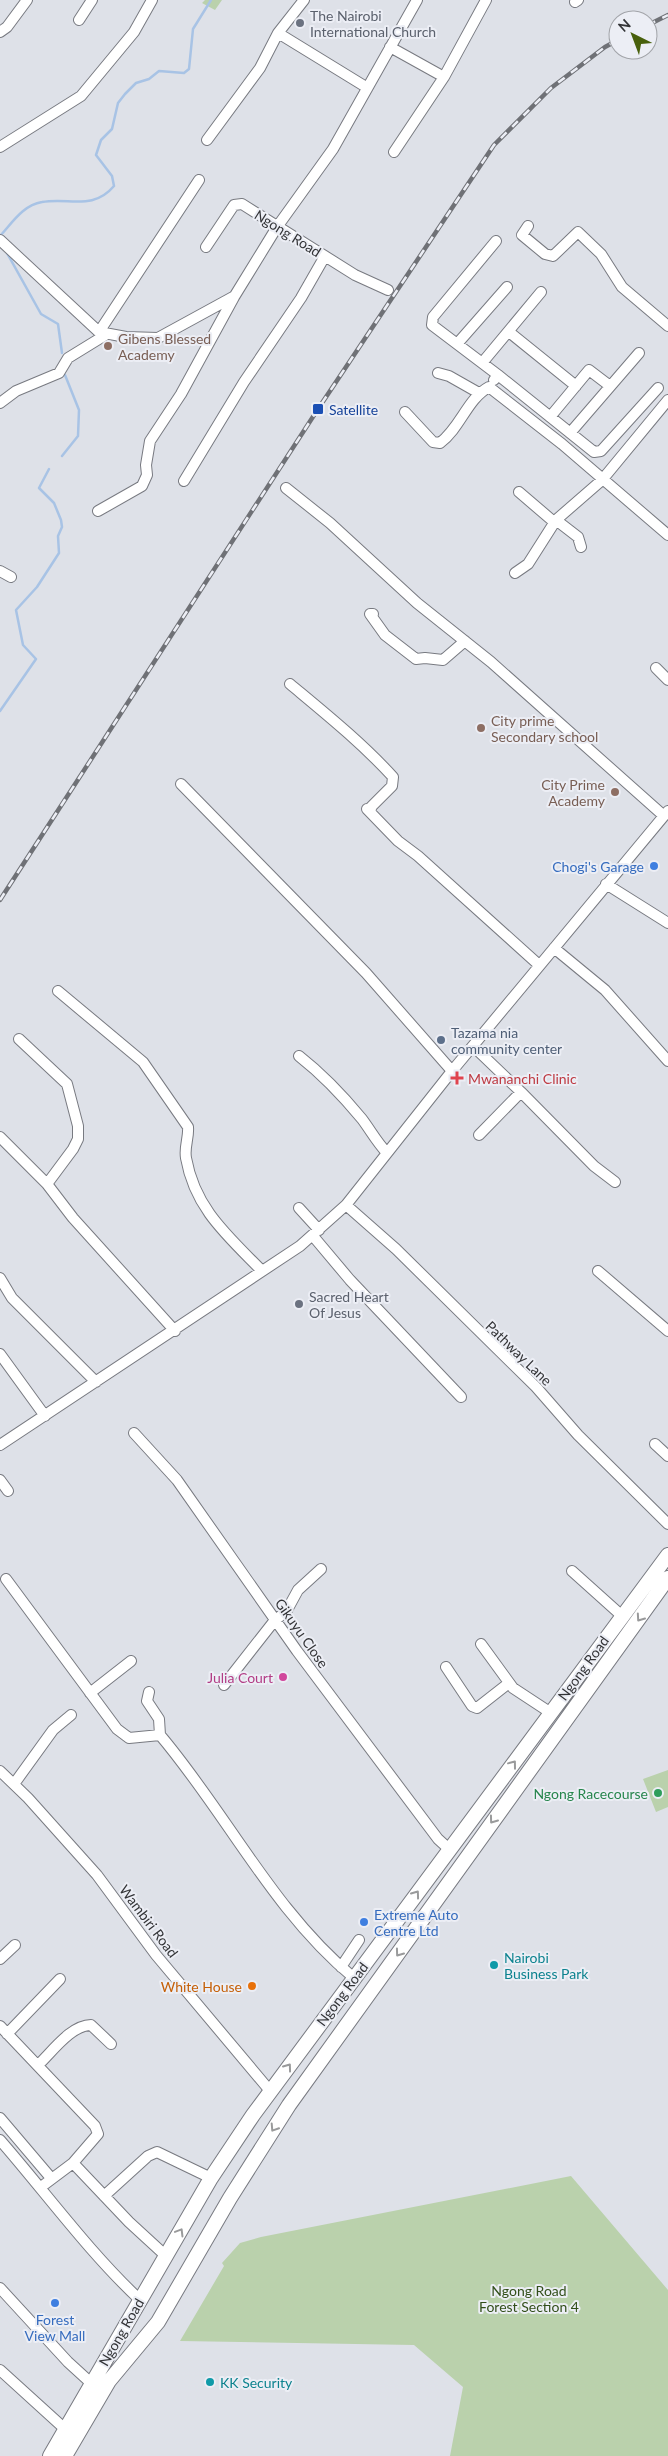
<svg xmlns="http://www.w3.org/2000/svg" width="668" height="2456" viewBox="0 0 668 2456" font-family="Lato,sans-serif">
<rect width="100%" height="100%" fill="#dee1e8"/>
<!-- green -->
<path fill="#bad1ac" d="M205,0h17l-7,10 -13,-7z
M668,1770v37l-12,5 -13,-33z
M571,2176l97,114v166h-218l13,-69 -49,-42 -234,-4 44,-75 -2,-3 18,-20 21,-6z"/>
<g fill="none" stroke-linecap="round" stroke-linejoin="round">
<!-- stream -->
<path stroke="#a8c3e5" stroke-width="2.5" d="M0,236c12,-13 23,-31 42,-34 27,-5 51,9 72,-16l-2,-10 -16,-21 5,-15 11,-11 6,-26 7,-9 11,-11 13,-4 10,-8 25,2 5,-4 4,-40 18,-29
M7,253l34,61 17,10 4,29
M62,456l16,-20 1,-26 -14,-35
M0,711l36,-52 -13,-14 -7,-35 21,-23 22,-34 -1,-17 4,-9 -1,-7 -7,-17 -15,-15 10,-19"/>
<!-- street casing -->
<g stroke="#787a81" stroke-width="12">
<path id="street" d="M575,2l3,-2
M79,20l13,-20
M0,32l7,-5 20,-27
M278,33l88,54
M390,47l54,30
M207,140l53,-72 18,-35 26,-33
M0,147l81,-51 53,-64 18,-32
M394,152l50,-75 42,-77
M528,226l-6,9 23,19 8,2 25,-24 23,22 21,33 46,39
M0,240l99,92 27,5 32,1 75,-41
M206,247l28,-42 8,-1 113,71 33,15
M99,332l100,-152
M509,332l67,54
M457,344l50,-57
M482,363l59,-71
M438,373l11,3 30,17
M498,375l96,77 7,-1 57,-63
M494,380l4,-5 -66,-50 1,-8 63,-76
M0,403l16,-12 43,-18 9,-15 39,-24
M405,412l28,30 7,1c21,-16 27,-44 49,-56l73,57 106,91
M550,417l39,-47 21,16
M570,433l69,-80
M184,481l60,-99 57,-84 24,-42
M286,488l44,35 87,80 74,59 173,154
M519,492l35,30
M98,511l44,-25 5,-11 -1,-10 4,-24 31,-47 53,-97 43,-70 56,-78 84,-149
M556,520l22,17 3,10
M0,571l11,6
M515,573l13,-9 28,-44 46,-40 66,-80
M373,614h-3l15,21 31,24 9,-1 18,2 22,-19
M656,668l12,12
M290,684c36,30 72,59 103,93l-1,9 -21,21v2h-4l31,32 20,15 121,109
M181,784l185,189 86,98
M606,884l62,39
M554,948l51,42 63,71
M58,991l85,71 45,65c1,11 -4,20 -2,31 9,51 42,78 76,113
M19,1039l48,45 11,42v13l-5,10 -26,35
M474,1047l47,45 73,74 21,16
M299,1056c23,18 44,40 63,63 9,12 14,22 25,34
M479,1135l42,-43
M0,1137l47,47 26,34 102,113
M346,1205l50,44 140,138 42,48 90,89
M299,1208l20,22
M313,1236l37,44 111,117
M598,1271l70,60
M0,1278l12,20 84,84
M0,1354l45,62
M134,1433l43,47 120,171 141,188 11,10
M655,1444l13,12
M0,1445l300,-199 46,-41 106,-134 216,-260
M0,1480l8,11
M572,1571l49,44
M6,1579l111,150 12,9 31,-3c67,79 113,176 194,243
M481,1644l32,44 38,25
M446,1667l26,39 5,2 32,-25
M224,1685l51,-65 11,-8 12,-22 23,-21
M149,1692l-2,9 12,18 1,16
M90,1693l41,-32
M0,1771l28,27 69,77 59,80 115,137
M14,1784l39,-54 18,-15
M0,1959l15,-14
M341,1967l18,-27
M0,2026l95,100 3,8 -25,29
M7,2034l53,-55
M38,2065c14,-13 33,-40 53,-40l20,19
M0,2118l51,60
M0,2140c47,54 88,111 140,160
M41,2187l32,-24 56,59 37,34
M104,2196l44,-40 9,-4 54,26
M0,2288l68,74 23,21
M0,2370l65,59"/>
</g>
<!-- secondary casing -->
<g stroke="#787a81" stroke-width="16">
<path id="secondary" d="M50,2456l161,-278 42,-63 415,-560
M65,2456l44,-75 49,-59 72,-124 59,-93 379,-527"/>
</g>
<!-- street -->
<use href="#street" stroke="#fff" stroke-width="10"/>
<!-- secondary -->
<use href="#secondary" stroke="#fff" stroke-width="14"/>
<!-- rail casing -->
<g stroke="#6f7176" stroke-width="4.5">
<path id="rail" d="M648,25l20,-10
M0,900l318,-491 176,-264 57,-57 54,-41 13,-7"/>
</g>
<!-- rail -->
<use href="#rail" stroke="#eceef5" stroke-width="2.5" stroke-dasharray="8" stroke-linecap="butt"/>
</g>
<!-- one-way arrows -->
<defs><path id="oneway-chevron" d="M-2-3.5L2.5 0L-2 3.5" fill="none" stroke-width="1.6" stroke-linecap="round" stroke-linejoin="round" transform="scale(1.25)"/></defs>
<g stroke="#999a9b">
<use href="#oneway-chevron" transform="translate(640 1618) rotate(125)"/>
<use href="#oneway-chevron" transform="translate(513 1764) rotate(-53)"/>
<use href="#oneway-chevron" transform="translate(493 1820) rotate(126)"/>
<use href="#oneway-chevron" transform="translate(416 1894) rotate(-54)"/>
<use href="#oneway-chevron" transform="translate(399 1953) rotate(126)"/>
<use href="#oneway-chevron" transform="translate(288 2067) rotate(-54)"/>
<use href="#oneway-chevron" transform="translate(274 2128) rotate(123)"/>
<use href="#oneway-chevron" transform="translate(180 2232) rotate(-59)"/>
</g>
<!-- markers -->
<g fill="#6b7280" stroke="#eceef5" stroke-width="2">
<circle cx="300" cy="23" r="5"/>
<circle cx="299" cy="1304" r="5"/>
</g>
<g fill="#8d6e63" stroke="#eceef5" stroke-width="2">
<circle cx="108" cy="346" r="5"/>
<circle cx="481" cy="728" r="5"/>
<circle cx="615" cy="792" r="5"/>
</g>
<rect fill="#1a4fb4" stroke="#eceef5" stroke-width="2" x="312" y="403" width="12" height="12" rx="2.5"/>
<g fill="#3f7fe0" stroke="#eceef5" stroke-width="2">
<circle cx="654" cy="866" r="5"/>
<circle cx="364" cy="1922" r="5"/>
<circle cx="55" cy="2303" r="5"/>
</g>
<circle fill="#5c6f8a" stroke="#eceef5" stroke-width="2" cx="441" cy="1040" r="5"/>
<path fill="#e0444e" stroke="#eceef5" stroke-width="2" d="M454.5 1070.5h5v5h5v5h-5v5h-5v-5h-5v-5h5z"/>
<circle fill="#d1479c" stroke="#eceef5" stroke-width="2" cx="283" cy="1677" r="5"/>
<circle fill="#2e9e5b" stroke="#eceef5" stroke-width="2" cx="658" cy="1793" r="5"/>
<g fill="#0f9aa8" stroke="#eceef5" stroke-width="2">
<circle cx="494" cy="1965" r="5"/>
<circle cx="210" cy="2382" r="5"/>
</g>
<circle fill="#e8710a" stroke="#eceef5" stroke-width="2" cx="252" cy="1986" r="5"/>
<g text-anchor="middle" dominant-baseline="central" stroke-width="4" stroke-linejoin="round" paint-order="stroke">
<!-- worship labels -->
<g font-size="14" fill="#5b616d" stroke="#eceef5" text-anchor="start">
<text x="310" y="15">The Nairobi<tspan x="310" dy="16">International Church</tspan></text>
<text x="309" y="1296">Sacred Heart<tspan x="309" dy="16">Of Jesus</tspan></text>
</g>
<!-- street labels -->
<g font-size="14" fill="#333437" stroke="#eceef5">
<text transform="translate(288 233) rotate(32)">Ngong Road</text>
<text transform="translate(519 1353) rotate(44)">Pathway Lane</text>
<text transform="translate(302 1633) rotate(55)">Gikuyu Close</text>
<text transform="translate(583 1668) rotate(-54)">Ngong Road</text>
<text transform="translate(149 1921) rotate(53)">Wambiri Road</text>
<text transform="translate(342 1994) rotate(-53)">Ngong Road</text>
<text transform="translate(121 2332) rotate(-60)">Ngong Road</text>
</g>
<!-- education labels -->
<g font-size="14" fill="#785e54" stroke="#eceef5" text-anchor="start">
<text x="118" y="338">Gibens Blessed<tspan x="118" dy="16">Academy</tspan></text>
<text x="491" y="720">City prime<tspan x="491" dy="16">Secondary school</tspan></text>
<text x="605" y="784" text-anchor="end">City Prime<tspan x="605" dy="16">Academy</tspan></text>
</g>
<!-- transit labels -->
<g font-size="14" fill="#164399" stroke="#eceef5" text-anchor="start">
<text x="329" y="409">Satellite</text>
</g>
<!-- shop labels -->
<g font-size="14" fill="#366cbe" stroke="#eceef5" text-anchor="end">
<text x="644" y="866">Chogi's Garage</text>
<text x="374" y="1914" text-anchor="start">Extreme Auto<tspan x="374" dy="16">Centre Ltd</tspan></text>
<text x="55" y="2319" text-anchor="middle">Forest<tspan x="55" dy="16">View Mall</tspan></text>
</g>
<!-- service labels -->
<g font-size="14" fill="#4e5e75" stroke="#eceef5" text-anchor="start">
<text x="451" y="1032">Tazama nia<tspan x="451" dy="16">community center</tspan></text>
</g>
<!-- health labels -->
<g font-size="14" fill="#be3a42" stroke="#eceef5" text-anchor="start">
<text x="468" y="1078">Mwananchi Clinic</text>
</g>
<!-- hotel labels -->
<g font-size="14" fill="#b23c85" stroke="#eceef5" text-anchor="end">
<text x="273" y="1677">Julia Court</text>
</g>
<!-- leisure labels -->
<g font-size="14" fill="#27864d" stroke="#eceef5" text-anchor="end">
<text x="648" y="1793">Ngong Racecourse</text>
</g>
<!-- culture labels -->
<g font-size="14" fill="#0d838f" stroke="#eceef5" text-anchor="start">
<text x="504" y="1957">Nairobi<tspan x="504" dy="16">Business Park</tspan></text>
<text x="220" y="2382">KK Security</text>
</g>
<!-- food labels -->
<g font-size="14" fill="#c56008" stroke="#eceef5" text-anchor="end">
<text x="242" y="1986">White House</text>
</g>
<!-- park labels -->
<g font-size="14" fill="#324f1a" stroke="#eceef5">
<text x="529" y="2290">Ngong Road<tspan x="529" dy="16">Forest Section 4</tspan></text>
</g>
</g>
<!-- north arrow -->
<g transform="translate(633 35) rotate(318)"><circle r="24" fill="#eceef5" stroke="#a2a4a9"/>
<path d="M0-4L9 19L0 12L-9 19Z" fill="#48600c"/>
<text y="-8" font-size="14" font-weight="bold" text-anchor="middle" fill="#333437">N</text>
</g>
</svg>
